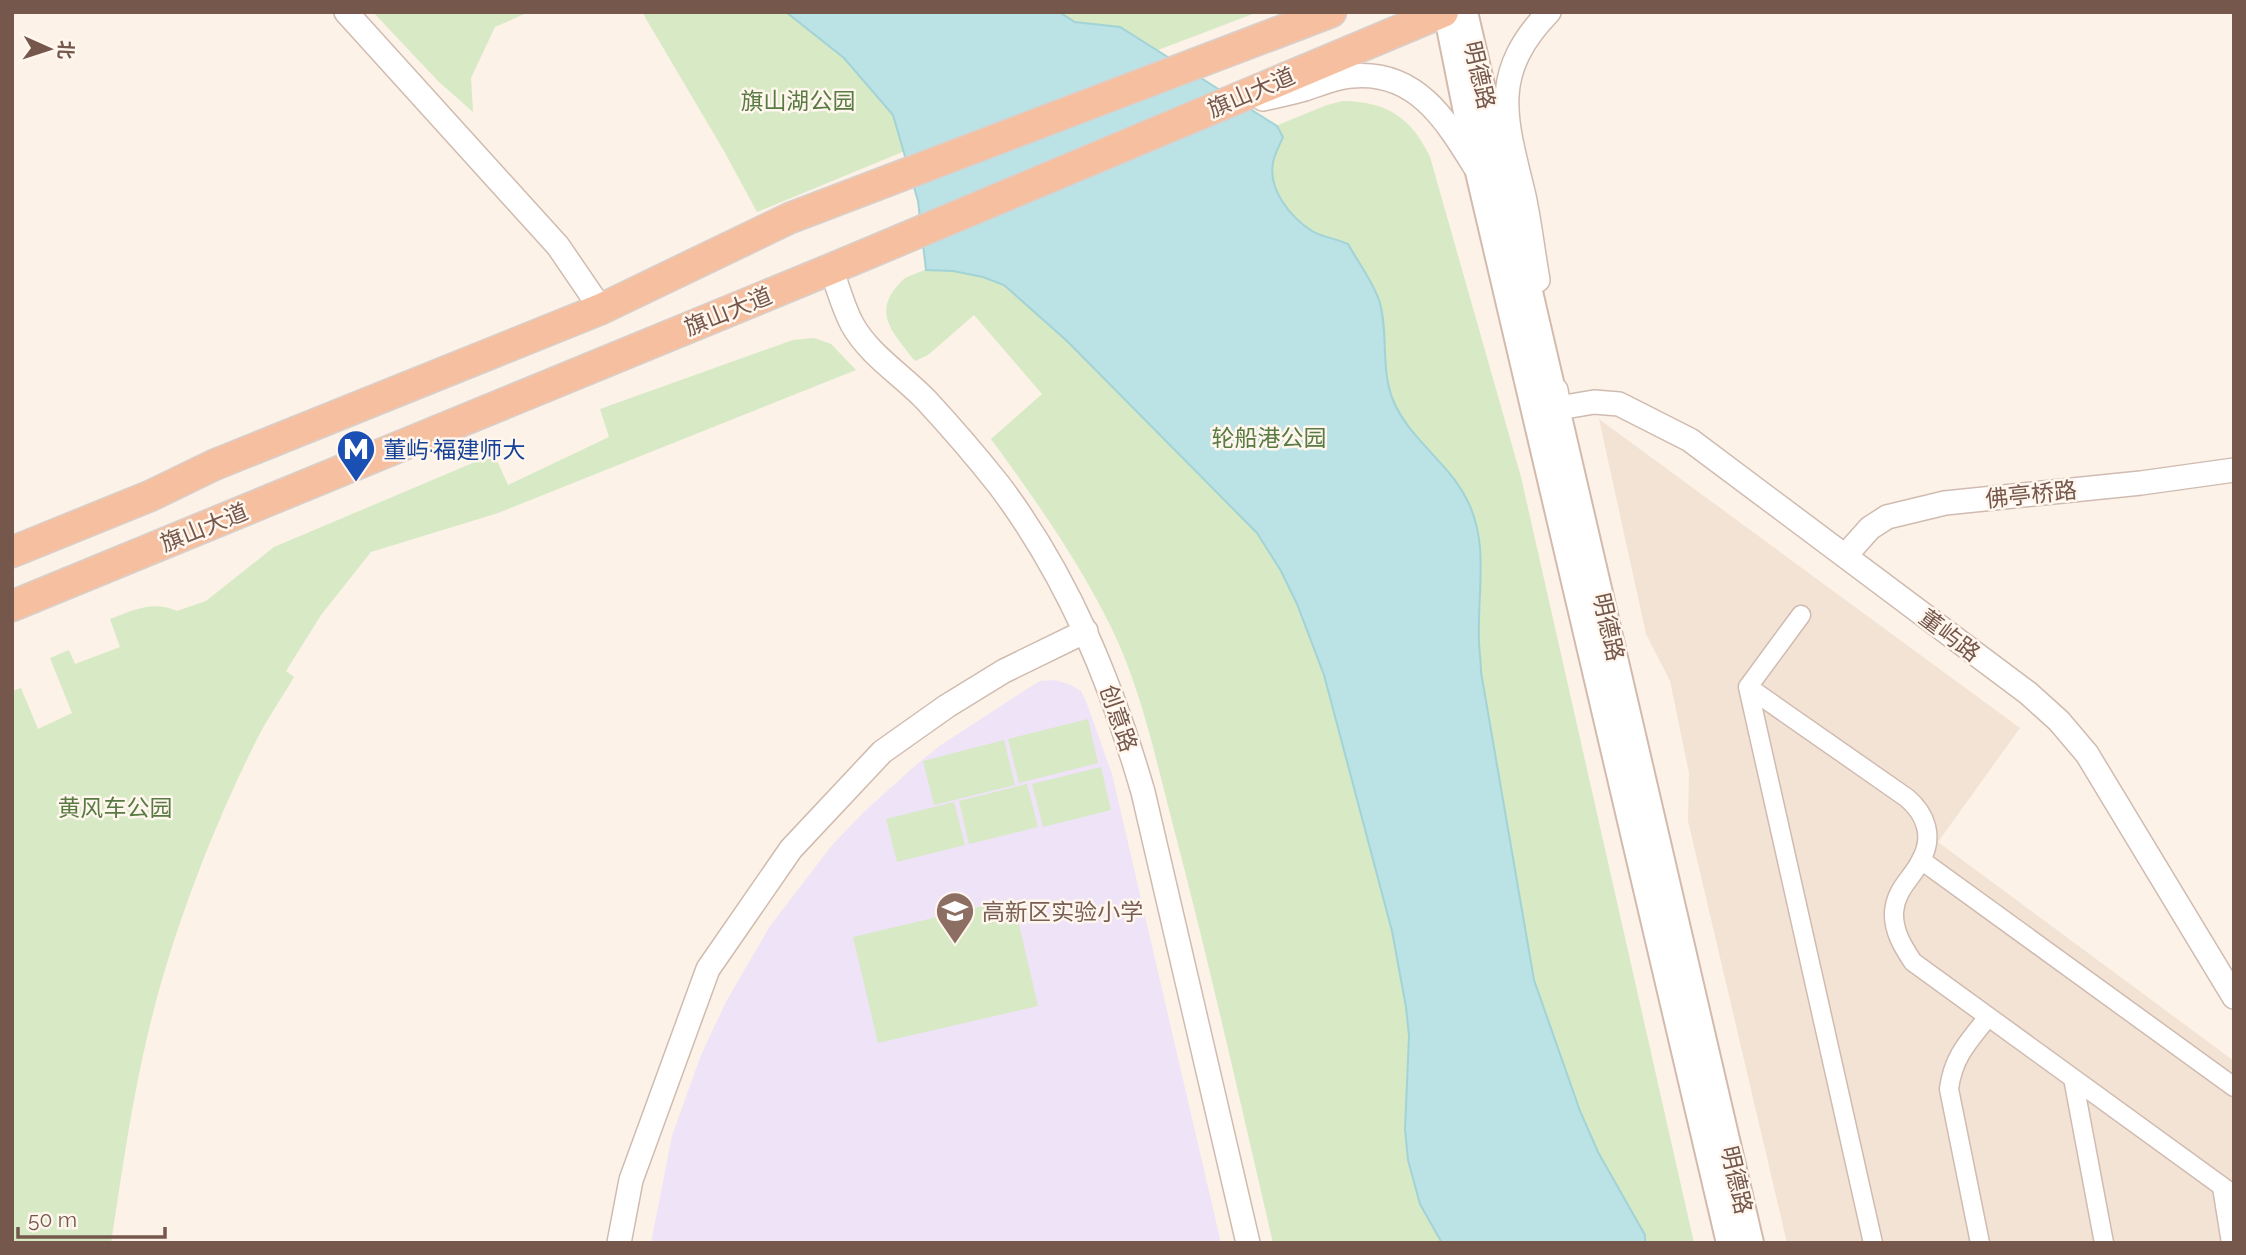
<svg xmlns="http://www.w3.org/2000/svg" width="2246" height="1255" viewBox="0 0 2246 1255" font-family="Raleway,'Noto Sans SC',sans-serif">
<rect width="100%" height="100%" fill="#fcf2e7"/>
<!-- residential -->
<path fill="#f3e3d5" d="M1599,419l421,309 -82,114 296,219v182h-447l-99,-422 1,-48 -19,-92 -24,-47z"/>
<!-- education -->
<path fill="#efe3f8" d="M1054,680l15,4 12,7 6,13 25,70 109,469h-570l21,-107 29,-81 25,-53 44,-76 63,-82 31,-32 53,-48 24,-19 86,-56 13,-8z"/>
<!-- green -->
<path fill="#d7e9c5" d="M373,12h156l-34,15 -24,51 2,34 -35,-31z
M642,12h616l-208,79 -293,121 -33,-61z
M1343,101c44,1 68,16 87,56l91,320 173,766h-421c-32,-138 -63,-277 -99,-414 -18,-68 -32,-139 -63,-202 -33,-67 -76,-128 -120,-188l51,-45 -68,-79 -46,40 -13,6c-23,-30 -46,-50 -10,-83l422,-173z
M814,338l17,6 25,26 -358,143 -127,39 -50,63 -35,56 8,6c-13,22 -27,42 -38,64 -44,88 -84,192 -107,288 -17,70 -27,142 -38,214h-99v-552l9,-3 17,41 34,-16 -22,-55 19,-8 6,14 45,-17 -10,-28c24,-9 42,-19 67,-8l29,-10 68,-54 220,-93 14,31 101,-48 -9,-28 193,-69z
M1088,719l10,44 -79,20 -11,-44z
M1004,740l11,45 -81,20 -11,-44z
M1101,767l10,43 -68,17 -11,-43z
M1027,784l11,43 -69,17 -10,-43z
M954,802l11,43 -68,17 -11,-43z
M1013,899l25,107 -160,37 -25,-106z"/>
<!-- water -->
<path fill="#bbe2e5" stroke="#a2d3d7" stroke-width="2" d="M786,12h273l16,10 45,5 157,99 6,11c-3,8 -9,17 -10,26 -5,26 17,54 39,68 10,6 25,8 36,13 10,18 24,36 31,56 10,32 1,68 14,100 16,39 54,61 73,98 24,44 11,94 13,142 0,10 2,21 2,32l53,308 46,131 18,41 47,83v8h-203l-22,-39 -12,-44 -3,-31 4,-93 -3,-29 -14,-76 -68,-256 -27,-71 -16,-33 -24,-38 -190,-192 -63,-56 -21,-8 -30,-6 -27,-1 -8,-69 -25,-86 -49,-57z"/>
<g fill="none" stroke-linecap="round" stroke-linejoin="round">
<!-- minor casing -->
<g stroke="#d0bbb0" stroke-width="21">
<path id="minor" d="M1801,615l-53,72 125,556
M1748,687l159,111c19,16 27,39 14,62 -9,19 -25,28 -27,52 -1,19 9,35 19,50l321,233
M1921,860l313,227
M2073,1078l31,165
M2222,1187l9,56
M1980,1243l-31,-154c4,-32 19,-47 39,-72"/>
</g>
<!-- tertiary casing -->
<g stroke="#d0bbb0" stroke-width="26">
<path id="tertiary" d="M346,12l212,234 43,63
M1263,99c14,-3 28,-6 42,-10 15,-5 31,-12 47,-13 64,-6 94,44 123,91
M831,269c7,18 12,38 21,55 17,31 50,51 74,76 25,27 50,56 73,85 70,93 112,197 144,307l105,451
M1538,280c-5,-28 -8,-56 -14,-84 -18,-76 -36,-121 25,-184
M1556,390l3,18 35,-6 25,2 71,36 338,253 31,28 28,33 147,243
M1845,556l25,-28 17,-11 58,-14 196,-20 93,-13
M619,1243l12,-63 77,-211 83,-120 91,-97 65,-46 57,-35 82,-40"/>
</g>
<!-- secondary casing -->
<g stroke="#d2bbad" stroke-width="28">
<path id="secondary" d="M1446,12l32,160 251,1071
M1465,12l286,1231"/>
</g>
<!-- trunk casing -->
<g stroke="#d8d0cd" stroke-width="33">
<path id="trunk" d="M12,552l138,-56 64,-31 387,-156 189,-91 541,-206
M12,606l819,-337 612,-257"/>
</g>
<!-- minor -->
<use href="#minor" stroke="#fff" stroke-width="18"/>
<!-- tertiary -->
<use href="#tertiary" stroke="#fff" stroke-width="23"/>
<!-- secondary -->
<use href="#secondary" stroke="#fff" stroke-width="24"/>
<!-- trunk -->
<use href="#trunk" stroke="#f6c0a0" stroke-width="30"/>
</g>
<!-- icons -->
<defs>
<g id="metro-pin" transform="scale(2.0125)"><path d="M0 17L-7.5 6A9.5 9.5 0 1 1 7.5 6Z" fill="#1a4fb4" stroke="#fff6ed"/><path d="M-5.5 5V-5H-3L0 0L3-5H5.5V5H3V-.5L0 4L-3-.5V5Z" fill="#fff"/></g>
<g id="school-pin" transform="scale(2.0125)"><path d="M0 17L-7.5 6A9.5 9.5 0 1 1 7.5 6Z" fill="#8d6e63" stroke="#fff6ed"/><path d="M0-5L7-2L0 1L-7-2ZM-4 1L0 2.5L4 1V4Q0 6-4 4Z" fill="#fff"/></g>
</defs>
<g fill-rule="evenodd">
<use href="#metro-pin" x="356" y="449"/>
<use href="#school-pin" x="955" y="911"/>
</g>
<g text-anchor="middle" dominant-baseline="central" stroke-width="5" stroke-linejoin="round" paint-order="stroke">
<!-- street labels -->
<g font-size="23" fill="#75574c" stroke="#fff6ed">
<text transform="translate(1480 75) rotate(77)">明德路</text>
<text transform="translate(1251 92) rotate(-23)">旗山大道</text>
<text transform="translate(728 311) rotate(-22)">旗山大道</text>
<text transform="translate(2031 494) rotate(-6)">佛亭桥路</text>
<text transform="translate(204 527) rotate(-22)">旗山大道</text>
<text transform="translate(1609 627) rotate(77)">明德路</text>
<text transform="translate(1950 635) rotate(37)">董屿路</text>
<text transform="translate(1119 718) rotate(71)">创意路</text>
<text transform="translate(1737 1180) rotate(77)">明德路</text>
</g>
<!-- park labels -->
<g font-size="23" fill="#587a43" stroke="#fff6ed">
<text x="798" y="100">旗山湖公园</text>
<text x="1269" y="437">轮船港公园</text>
<text x="115" y="807">黄风车公园</text>
</g>
<!-- transit labels -->
<g font-size="23" fill="#164399" stroke="#fff6ed" text-anchor="start">
<text x="383" y="449">董屿·福建师大</text>
</g>
<!-- education labels -->
<g font-size="23" fill="#785e54" stroke="#fff6ed" text-anchor="start">
<text x="982" y="911">高新区实验小学</text>
</g>
</g>
<!-- border -->
<rect width="2246" height="1255" fill="none" stroke="#75574c" stroke-width="28"/>
<!-- north arrow -->
<g transform="translate(49 49) rotate(93)" stroke="#fff6ed" stroke-width="5" paint-order="stroke">
<path d="M0-5L12 26L0 18L-12 26Z" fill="#75574c"/>
<text y="-10" font-size="19" font-weight="bold" text-anchor="middle" fill="#75574c">北</text>
</g>
<!-- scale -->
<path d="M18 1227v10h147v-10" fill="none" stroke="#75574c" stroke-width="3.5"/>
<text x="28" y="1227" font-size="21" fill="#75574c" stroke="#fff6ed" stroke-width="5" paint-order="stroke">50 m</text>
</svg>
